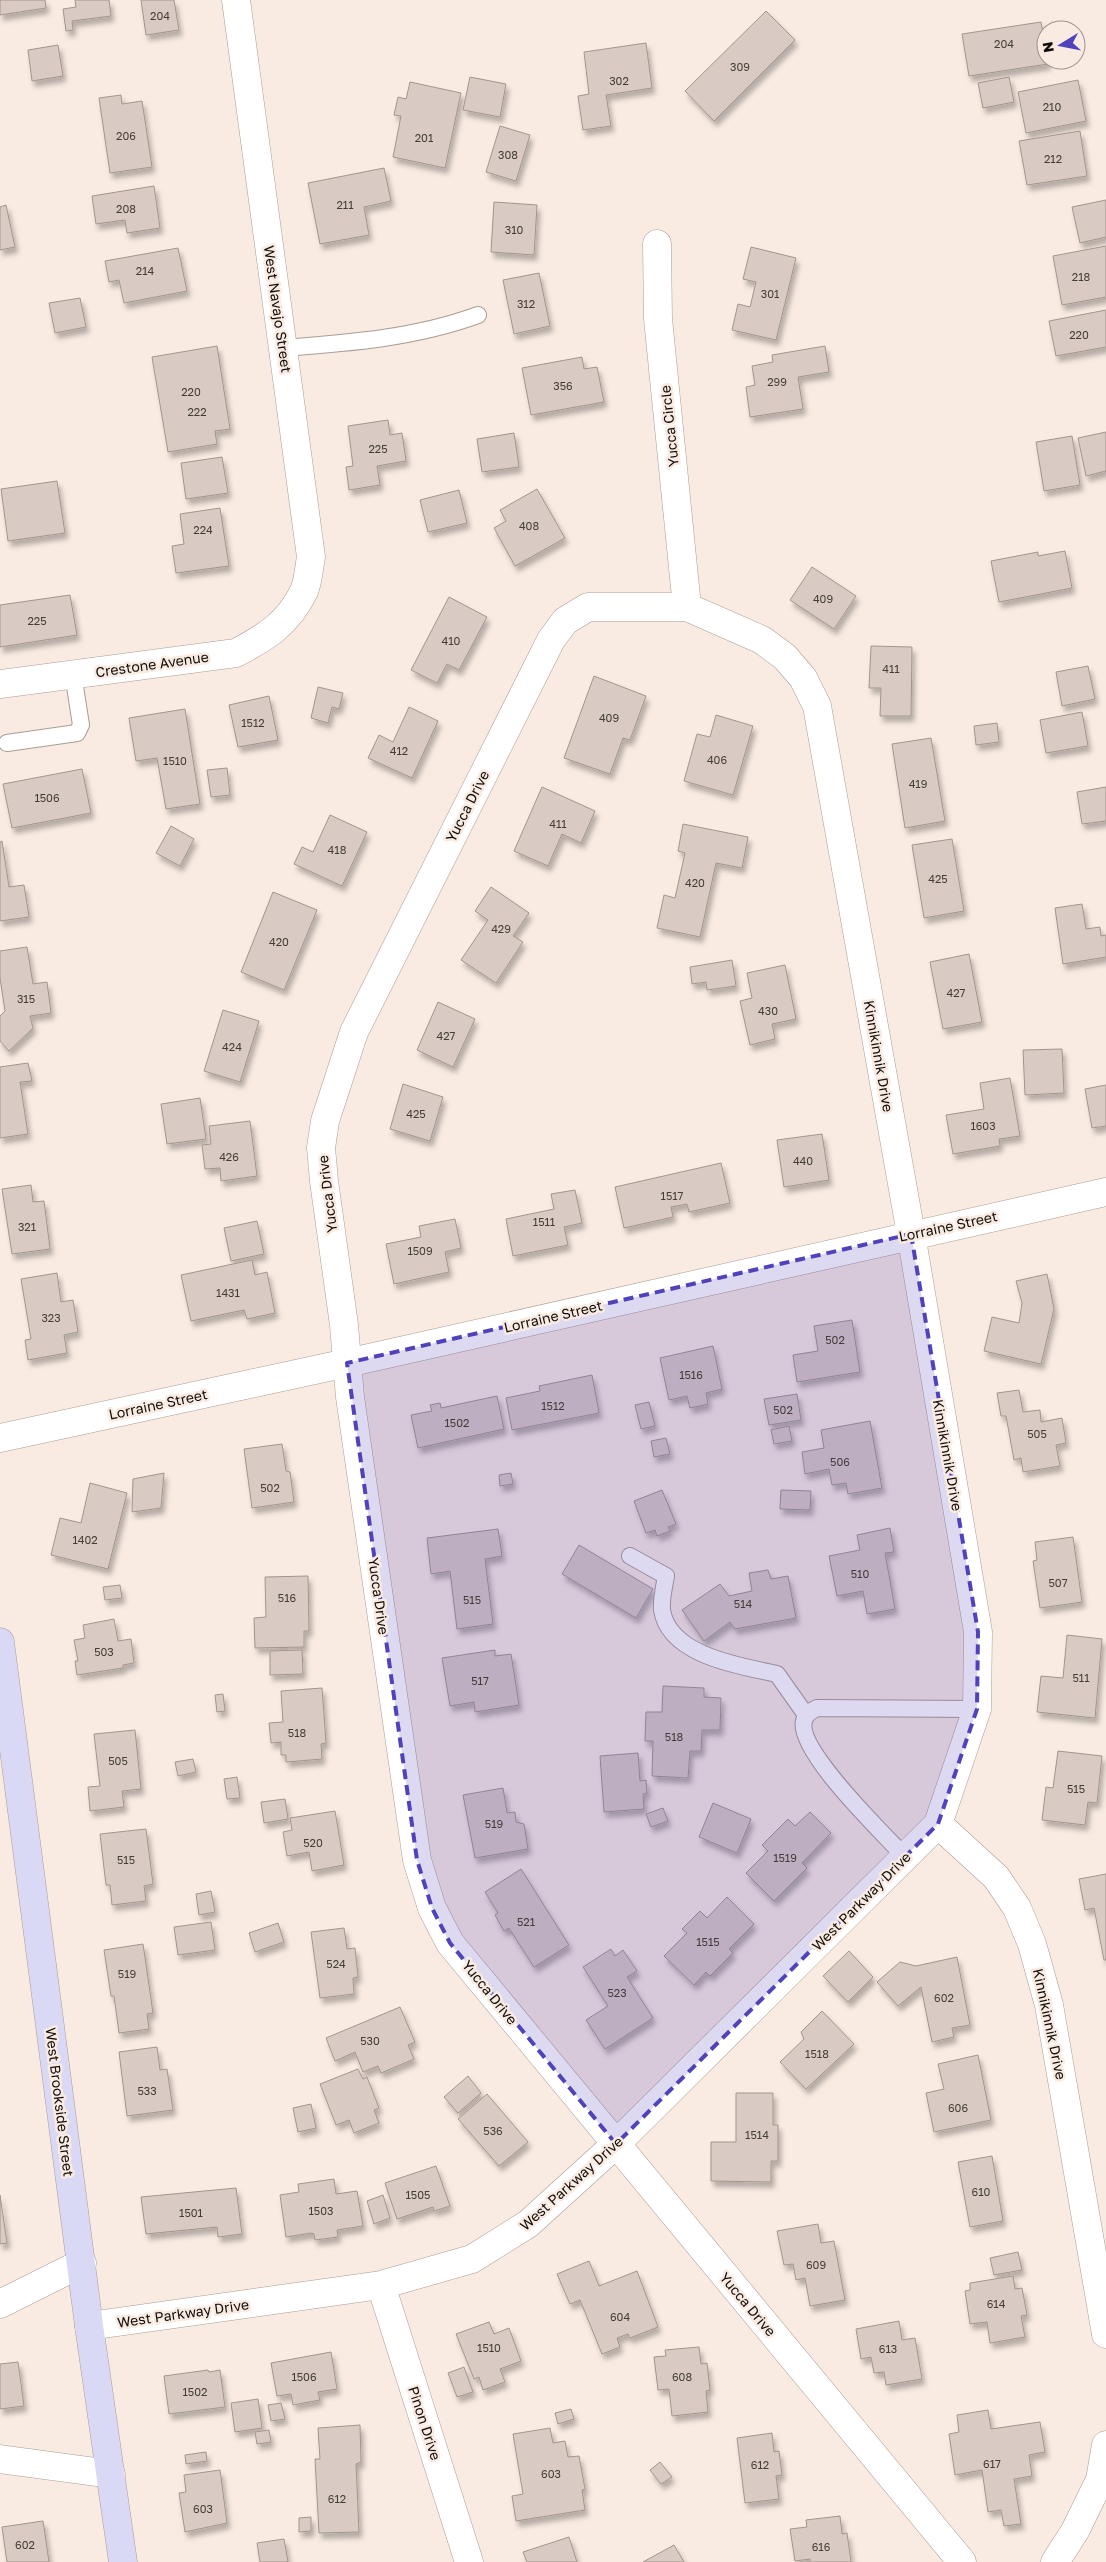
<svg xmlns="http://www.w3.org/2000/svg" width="1106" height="2562" viewBox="0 0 1106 2562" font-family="'Golos Text',sans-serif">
<defs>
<filter id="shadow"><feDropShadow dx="3" dy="5.5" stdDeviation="2.5" flood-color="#0004"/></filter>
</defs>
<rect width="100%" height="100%" fill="#f9ebe2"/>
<!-- building -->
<path fill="#d9cbc3" stroke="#a2958d" filter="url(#shadow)" d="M0,0h45l1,8 -46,7z
M75,0h34l2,16 -39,5 1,9 -7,1 -3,-22 13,-2z
M141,0h33l5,30 -33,5z
M766,11l29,29 -81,81 -29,-30z
M1041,22l7,42 -79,12 -7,-42z
M646,43l6,45 -46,7 5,31 -28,4 -5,-34 11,-2 -5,-42z
M58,45l5,31 -31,5 -4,-31z
M470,77l36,7 -6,33 -37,-7z
M1009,77l5,25 -31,6 -5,-25z
M1078,80l8,41 -60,12 -8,-41z
M410,82l51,11 -16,75 -52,-11 8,-41 -7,-1 4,-18 8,2z
M121,95l1,9 20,-3 10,66 -42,6 -11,-75z
M500,126l30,9 -14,46 -30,-9z
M1080,131l7,45 -60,9 -8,-44z
M384,168l7,33 -27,6 5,28 -49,9 -12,-61z
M154,186l6,42 -33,5 -2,-13 -29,4 -4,-28z
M1106,200v37l-26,6 -8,-36z
M494,202l43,3 -3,50 -43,-3z
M6,205l9,42 -15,3v-43z
M1106,246v51l-44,8 -9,-49z
M751,247l45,11 -20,82 -44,-10 6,-26 12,3 6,-25 -13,-3z
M178,248l9,43 -63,12 -5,-23 -10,2 -4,-21z
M539,273l11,53 -36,8 -11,-54z
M80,298l6,29 -31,6 -6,-30z
M1106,310v37l-50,9 -7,-35z
M217,346l13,83 -15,2 2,13 -49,8 -16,-95z
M825,346l4,26 -31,5 5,32 -53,8 -4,-30 9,-2 -3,-19 21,-4 -1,-7z
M582,357l2,12 13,-2 7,35 -73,13 -9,-47z
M388,420l2,15 12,-2 4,28 -29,5 3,19 -31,5 -3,-23 7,-1 -5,-40z
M1106,432v39l-20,5 -8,-38z
M514,433l5,34 -37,5 -5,-33z
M1072,436l8,49 -36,6 -8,-49z
M222,457l6,36 -42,6 -5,-36z
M57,481l8,52 -57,8 -7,-52z
M537,489l28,49 -50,28 -21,-38 12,-7 -6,-11z
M459,490l8,33 -39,9 -8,-32z
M220,508l9,58 -53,7 -4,-27 12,-2 -4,-30z
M1065,551l7,37 -73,14 -8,-41 47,-9v4z
M812,567l44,29 -22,33 -44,-29z
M70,595l7,40 -77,12v-42z
M449,597l38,20 -28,53 -12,-6 -10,19 -26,-13z
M871,646l41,1 -1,69h-31l1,-28h-12z
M1088,666l7,33 -33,7 -6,-34z
M594,676l52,20 -16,44 -7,-2 -13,36 -46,-16z
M318,687l25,6 -4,16 -7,-2 -4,16 -17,-5z
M269,696l9,44 -40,7 -9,-42z
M409,707l29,14 -26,57 -44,-20 11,-23 14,7z
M185,709l15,95 -34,5 -9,-51 -21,3 -7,-43z
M1082,712l6,34 -42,7 -6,-33z
M716,715l37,11 -20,69 -49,-14 13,-47 13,3z
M997,723l2,19 -23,3 -2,-19z
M931,738l14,83 -40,7 -13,-84z
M227,768l3,27 -19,2 -4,-27z
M82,769l9,44 -79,15 -9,-44z
M542,787l53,24 -14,32 -19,-9 -14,32 -34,-15z
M1106,787v34l-24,3 -5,-32z
M330,815l37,17 -25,54 -48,-22 8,-17 11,5z
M683,824l65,13 -6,31 -26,-5 -16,74 -43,-9 7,-33 11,3 10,-45 -7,-2z
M171,826l23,13 -14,27 -24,-13z
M952,839l12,72 -40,7 -12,-73z
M2,841l7,46 15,-2 5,32 -29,4v-79z
M491,887l38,26 -16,23 10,6 -27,41 -35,-23 27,-40 -13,-9z
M273,892l44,18 -33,80 -43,-18z
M1082,904l4,25 14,-2 1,9 5,-1v22l-43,7 -8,-56z
M27,947l6,37 14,-2 4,31 -21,3 3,12 -24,23 -9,-10v-25l5,-5 -5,-33v-27z
M969,954l13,68 -39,7 -13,-67z
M732,960l4,26 -29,4 -1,-8 -14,2 -2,-17z
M785,965l11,54 -24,5 3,15 -25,6 -10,-44 12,-3 -5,-25z
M438,1002l37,17 -22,48 -36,-17z
M223,1010l36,11 -19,61 -36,-11z
M1062,1049l2,44 -39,2 -2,-45z
M28,1063l4,18 -12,1 8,52 -28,4v-71z
M1010,1078l10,58 -21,3 1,7 -47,8 -7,-39 38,-6 -4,-26z
M403,1084l40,13 -13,44 -40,-12z
M1106,1085v41l-14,2 -7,-39z
M200,1098l6,41 -39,5 -6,-40z
M250,1121l7,55 -36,5 -1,-13 -15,1 -3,-24 9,-1 -2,-18z
M822,1134l7,46 -45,7 -7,-47z
M721,1163l9,40 -41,9 -2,-8 -16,3 2,10 -49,11 -9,-41z
M31,1185l2,17 11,-1 6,48 -38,5 -10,-65z
M575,1190l7,33 -18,4 4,18 -55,11 -7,-37 48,-10 -3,-15z
M455,1219l6,29 -16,4 4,20 -55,12 -8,-40 35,-7 -2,-11z
M257,1221l7,33 -33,7 -7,-33z
M252,1260l3,15 12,-3 8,41 -28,6 -3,-9 -53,11 -10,-46z
M57,1273l4,29 12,-2 5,32 -14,3 3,18 -39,7 -3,-20 6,-1 -10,-60z
M1047,1274l7,35 -13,55 -57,-13 8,-34 27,6 3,-20 -6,-22z
M852,1320l8,52 -63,10 -4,-27 25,-4 -4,-25z
M713,1346l9,43 -16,4 2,11 -18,4 -3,-12 -18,4 -9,-42z
M592,1375l7,38 -87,17 -6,-32 34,-7 -1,-5z
M1019,1390l4,22 17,-2 1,12 21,-4 4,25 -10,2 4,21 -37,6 -2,-14 -7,2 -8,-44h-5l-4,-23z
M797,1394l4,26 -32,5 -5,-26z
M497,1396l7,33 -86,19 -7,-33 21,-4 -2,-6 10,-2 1,5z
M649,1402l6,24 -14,3 -6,-24z
M870,1421l12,67 -34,6 -2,-11 -14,2 -3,-16 -24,5 -3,-22 22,-4 -3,-18z
M789,1426l3,15 -18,3 -3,-14z
M666,1438l4,16 -16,3 -3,-16z
M282,1444l4,27 4,1 4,30 -42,6 -8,-59z
M164,1473l-3,35 -29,4 1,-33z
M511,1473l2,11 -13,2 -1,-11z
M90,1483l37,10 -19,76 -57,-14 9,-37 21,5z
M662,1490l14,34 -8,3 2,4 -13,5 -2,-6 -9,3 -12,-32z
M781,1490l30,1 -1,19 -30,-1z
M890,1528l4,24 -9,1 10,56 -28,5 -4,-23 -26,5 -8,-40 31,-6 -3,-15z
M498,1529l4,27 -17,3 8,65 -36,5 -7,-58 -19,3 -4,-36z
M1073,1537l9,65 -42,6 -7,-47 4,-1 -2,-18z
M579,1545l74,44 -17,29 -74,-44z
M768,1570l3,9 17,-3 8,42 -61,11 -5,-7 -26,19 -22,-31 38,-26 9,12 23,-5 -3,-18z
M308,1576l1,55h-5v16l-49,1 -1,-30 12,-1 -1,-40z
M120,1585l2,13 -17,2 -2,-13z
M114,1619l4,22 13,-2 3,24 -11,2v3l-46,7 -2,-14h3l-4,-21 11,-2 -2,-13z
M1067,1635l35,4 -7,79 -58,-6 4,-36 22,2z
M302,1650l1,24 -33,1v-24z
M495,1650v6l16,-2 8,51 -44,7 -1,-10 -24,4 -8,-48z
M663,1686l41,2v9l17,1 -1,32h-18l-1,21h-11l-2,27 -36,-2 1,-35h-8l1,-29h16z
M322,1688l4,55 -5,1 1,15 -36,3v-7h-5v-13l-10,1 -2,-20 14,-1 -2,-31z
M223,1694l2,17 -8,1 -2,-17z
M135,1730l6,59 -19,2 2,16 -34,4 -2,-24 12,-1 -6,-52z
M1058,1751l44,5 -5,47 -9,-1 -3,23 -43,-5 4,-33 7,1z
M638,1753l2,28 6,-1 1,13 -4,1 1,15 -40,3 -4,-56z
M193,1759l3,13 -18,4 -3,-14z
M237,1777l3,21 -13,1 -3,-20z
M503,1788l4,25 8,-1 1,10 8,2 4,25 -53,9 -12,-63z
M285,1799l3,20 -24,4 -3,-21z
M713,1803l38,16 -14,34 -38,-16z
M663,1808l5,13 -17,6 -5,-13z
M335,1811l9,54 -32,6 -3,-19 -22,4 -4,-24 9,-2 -2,-12z
M810,1812l21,21 -29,30 5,5 -33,33 -28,-28 22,-22 -6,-6 26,-26 7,7z
M146,1829l7,55 -9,2 2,15 -34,4 -2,-20h-4l-6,-51z
M521,1869l48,76 -35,22 -25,-39 -5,3 -9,-16 3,-2 -13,-21z
M1106,1874v86h-2l-10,-52 -9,2 -6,-31z
M211,1891l4,21 -16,3 -3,-21z
M727,1897l27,27 -25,25 4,4 -23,23 -4,-4 -12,13 -30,-29 23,-23 -5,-4 18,-18 7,7z
M211,1922l4,28 -37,5 -4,-28z
M278,1923l6,19 -29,10 -6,-19z
M344,1928l3,21 8,-1 3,29 -5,1 1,16 -34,4 -9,-66z
M143,1944l10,69 -6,1 2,15 -30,4 -5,-37h-3l-7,-46z
M611,1949l4,7 8,-6 14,21 -10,6 26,41 -48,31 -19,-29 22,-14 -25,-39z
M849,1951l24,26 -25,25 -25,-26z
M957,1957l13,68 -18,3 2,9 -22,5 -11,-55 -23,19 -21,-24 23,-20 16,4z
M400,2007l15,35 -7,3 6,14 -33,14 -3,-7 -15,6 -8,-20 -20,9 -9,-23z
M822,2011l32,33 -48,45 -26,-27 24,-23 -3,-7z
M157,2047l3,23 7,-1 6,41 -46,6 -8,-64z
M978,2055l13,65 -57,12 -8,-39 18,-4 -6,-25z
M358,2069l5,10 4,-2 12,31 -5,2 5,13 -25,10 -5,-13 -13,5 -16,-41z
M468,2076l13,17 -23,20 -14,-16z
M736,2093h37v32h5v36h-7v21l-60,-1v-39h25z
M487,2094l41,48 -29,24 -41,-47z
M311,2104l5,24 -18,4 -5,-24z
M992,2156l11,65 -33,6 -12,-65z
M436,2166l14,40 -16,5 -1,-4 -36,12 -12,-36z
M334,2179l2,15 21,-3 6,35 -26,4 1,7 -23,3 -1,-6 -3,-1 -25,4 -6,-42 19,-3 -1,-8z
M236,2188l6,46 -24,3 -1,-10 -71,7 -5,-37z
M0,2195l7,48 -7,1z
M383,2195l7,23 -16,6 -7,-23z
M818,2224l3,19 13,-2 11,59 -35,6 -5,-28 -9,2 -3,-16 -9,1 -7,-34z
M1018,2252l4,18 -28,5 -4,-17z
M589,2261l10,25 38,-15 21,56 -28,11 -2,-4 -11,4 3,9 -18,7 -22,-54 -10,4 -13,-30z
M1013,2276l2,13 7,-1 5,27 -6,1 4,21 -35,6 -3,-21 -17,2 -5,-33 5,-1v-7z
M899,2321l3,19 13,-2 7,41 -36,6 -2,-13 -10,1 -3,-16 -10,2 -5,-30z
M489,2322l5,12 15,-6 12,33 -21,8 5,13 -22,8 -4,-13 -5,2 -18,-45z
M699,2347l2,17 6,-1 3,27 -4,1 2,21 -36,4 -3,-27 -11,1 -4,-33 12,-1 -1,-6z
M331,2352l6,37 -19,3 2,8 -27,5 -2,-11 -14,2 -6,-33z
M18,2362l6,44 -24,3v-45z
M464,2367l9,25 -16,5 -9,-24z
M208,2370l1,2 11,-2 5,37 -56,7 -5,-38z
M258,2399l4,29 -27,4 -4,-29z
M281,2403l4,16 -14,2 -3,-16z
M571,2409l3,10 -16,5 -3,-11z
M988,2410l3,19 49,-7 5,30 -16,3 3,21 -18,3 7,45 -17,2 -3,-16 -13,2 -6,-42 -27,5 -6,-41 10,-2 -2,-17z
M360,2425l1,37 -5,2 3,68 -40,1 -4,-74h5l-2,-31z
M550,2428l3,15 12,-2 3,16 11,-1 6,33 -3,1 3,20 -69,11 -4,-25 11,-2 -10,-60z
M269,2430l2,12 -14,2 -2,-12z
M772,2433l2,19 5,-1 3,24 -6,1 3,23 -34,4 -8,-65z
M206,2452l1,9 -21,3 -1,-9z
M660,2462l12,15 -11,7 -11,-14z
M220,2470l7,53 -42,9 -6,-39 7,-1 -2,-17z
M840,2516l2,18 5,-1 4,29h-41v-3l-15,2 -5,-32 17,-2 -1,-7z
M311,2517v14l-12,1v-14z
M43,2521l6,41h-42l-5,-35z
M569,2537l8,25h-50l-4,-10z
M284,2539l4,23h-28l-3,-19z
M674,2545l10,17h-41z"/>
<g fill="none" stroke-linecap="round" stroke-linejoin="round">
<!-- lane casing -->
<g stroke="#aa9d95" stroke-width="18">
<path id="lane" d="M283,348c66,-5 132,-10 195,-33
M7,743l70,-10 4,-8 -8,-51
M630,1556l36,20c-2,11 -5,24 -4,34 7,46 79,56 115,64l29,41
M905,1857c-21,-23 -109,-107 -101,-136 1,-7 7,-10 13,-13l160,1"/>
</g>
<!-- street casing -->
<g stroke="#aa9d95" stroke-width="29">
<path id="street" d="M657,244l1,75 29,288
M0,684l236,-31c30,-16 52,-29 68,-62 4,-9 5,-23 7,-34l-75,-557
M0,1438l347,-75 759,-171
M381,2285l88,277
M0,2304l82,-41
M89,2326l292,-41 91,-26 56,-35 88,-80 322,-320
M0,2459l111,15
M962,2562l-512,-619 -18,-35 -15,-48 -67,-463 -6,-72 -20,-144 -3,-33 4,-27 29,-89 197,-392 14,-19 23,-14h99l75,33 23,17 18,21 14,28 94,528 67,398 -1,77 -39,115 58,53 21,31 15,36 17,61 57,329
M1055,2562l20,-31 25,-51 6,-35"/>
</g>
<!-- secondary casing -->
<g stroke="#aa9d95" stroke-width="29">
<path id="secondary" d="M0,1642l89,684 34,236"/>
</g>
<!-- lane -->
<use href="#lane" stroke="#fff" stroke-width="16"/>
<!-- street -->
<use href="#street" stroke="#fff" stroke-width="28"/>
<!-- secondary -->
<use href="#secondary" stroke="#d9d9f5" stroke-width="28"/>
</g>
<!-- marked area -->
<path fill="#5042ba" fill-opacity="0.2" stroke="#5042ba" stroke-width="4" stroke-dasharray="10 6" stroke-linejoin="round" d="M911,1234l67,398 -1,77 -39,115 -322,320 -166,-201 -18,-35 -15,-48 -70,-497z"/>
<g text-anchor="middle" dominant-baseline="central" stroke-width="5" stroke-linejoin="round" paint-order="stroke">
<!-- number labels -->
<g font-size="11" fill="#433c38">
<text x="160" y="15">204</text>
<text x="1004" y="43">204</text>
<text x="740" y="66">309</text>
<text x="619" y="80">302</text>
<text x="1052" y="106">210</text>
<text x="126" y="135">206</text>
<text x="424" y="137">201</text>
<text x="508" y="154">308</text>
<text x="1053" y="158">212</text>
<text x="345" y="204">211</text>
<text x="126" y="208">208</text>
<text x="514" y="229">310</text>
<text x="145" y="270">214</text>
<text x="1081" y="276">218</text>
<text x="770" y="293">301</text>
<text x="526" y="303">312</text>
<text x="1079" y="334">220</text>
<text x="777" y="381">299</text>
<text x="563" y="385">356</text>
<text x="191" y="391">220</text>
<text x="197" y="411">222</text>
<text x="378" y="448">225</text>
<text x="529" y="525">408</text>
<text x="203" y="529">224</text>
<text x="823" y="598">409</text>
<text x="37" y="620">225</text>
<text x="451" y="640">410</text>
<text x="891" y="668">411</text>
<text x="609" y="717">409</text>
<text x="253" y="722">1512</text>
<text x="399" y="750">412</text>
<text x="717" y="759">406</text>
<text x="175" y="760">1510</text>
<text x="918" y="783">419</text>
<text x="47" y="797">1506</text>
<text x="558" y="823">411</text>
<text x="337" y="849">418</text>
<text x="938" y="878">425</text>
<text x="695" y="882">420</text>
<text x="501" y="928">429</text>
<text x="279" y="941">420</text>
<text x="956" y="992">427</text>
<text x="26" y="998">315</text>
<text x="768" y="1010">430</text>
<text x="446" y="1035">427</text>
<text x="232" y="1046">424</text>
<text x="416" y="1113">425</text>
<text x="983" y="1125">1603</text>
<text x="229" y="1156">426</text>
<text x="803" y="1160">440</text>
<text x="672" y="1195">1517</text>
<text x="544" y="1221">1511</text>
<text x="27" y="1226">321</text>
<text x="420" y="1250">1509</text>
<text x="228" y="1292">1431</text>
<text x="51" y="1317">323</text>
<text x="835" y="1339">502</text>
<text x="691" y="1374">1516</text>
<text x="553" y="1405">1512</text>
<text x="783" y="1409">502</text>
<text x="457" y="1422">1502</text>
<text x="1037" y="1433">505</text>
<text x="840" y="1461">506</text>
<text x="270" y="1487">502</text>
<text x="85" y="1539">1402</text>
<text x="860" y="1573">510</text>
<text x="1058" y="1582">507</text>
<text x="287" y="1597">516</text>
<text x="472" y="1599">515</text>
<text x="743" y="1603">514</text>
<text x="104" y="1651">503</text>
<text x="1081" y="1677">511</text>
<text x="480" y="1680">517</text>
<text x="297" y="1732">518</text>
<text x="674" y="1736">518</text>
<text x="118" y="1760">505</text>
<text x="1076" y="1788">515</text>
<text x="494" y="1823">519</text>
<text x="313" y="1842">520</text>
<text x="785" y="1857">1519</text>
<text x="126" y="1859">515</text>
<text x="526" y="1921">521</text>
<text x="708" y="1941">1515</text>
<text x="336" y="1963">524</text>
<text x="127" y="1973">519</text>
<text x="617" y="1992">523</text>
<text x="944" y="1997">602</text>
<text x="370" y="2040">530</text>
<text x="817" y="2053">1518</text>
<text x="147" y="2090">533</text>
<text x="958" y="2107">606</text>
<text x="493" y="2130">536</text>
<text x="757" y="2134">1514</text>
<text x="981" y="2191">610</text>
<text x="418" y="2194">1505</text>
<text x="321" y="2210">1503</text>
<text x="191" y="2212">1501</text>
<text x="816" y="2264">609</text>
<text x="996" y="2303">614</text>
<text x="620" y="2316">604</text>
<text x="489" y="2347">1510</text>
<text x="888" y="2348">613</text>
<text x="304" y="2376">1506</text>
<text x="682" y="2376">608</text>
<text x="195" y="2391">1502</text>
<text x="992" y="2463">617</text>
<text x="760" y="2464">612</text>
<text x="551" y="2473">603</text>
<text x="337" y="2498">612</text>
<text x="203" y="2508">603</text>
<text x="25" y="2544">602</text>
<text x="821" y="2546">616</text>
</g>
<!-- street labels -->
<g font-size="14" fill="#110d0a" stroke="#f9ebe2">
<text transform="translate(278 309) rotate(82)">West Navajo Street</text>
<text transform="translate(669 426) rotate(-96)">Yucca Circle</text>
<text transform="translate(152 664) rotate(-8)">Crestone Avenue</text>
<text transform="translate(467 806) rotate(-63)">Yucca Drive</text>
<text transform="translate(879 1056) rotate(80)">Kinnikinnik Drive</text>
<text transform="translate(327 1194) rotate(-97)">Yucca Drive</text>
<text transform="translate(948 1226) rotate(-12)">Lorraine Street</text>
<text transform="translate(553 1316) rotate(-13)">Lorraine Street</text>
<text transform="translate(158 1404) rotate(-12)">Lorraine Street</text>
<text transform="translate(948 1455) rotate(80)">Kinnikinnik Drive</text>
<text transform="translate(379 1596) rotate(82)">Yucca Drive</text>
<text transform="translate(861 1901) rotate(-45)">West Parkway Drive</text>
<text transform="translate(490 1992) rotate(51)">Yucca Drive</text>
<text transform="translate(1050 2024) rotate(78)">Kinnikinnik Drive</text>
<text transform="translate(60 2102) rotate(83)">West Brookside Street</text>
<text transform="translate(571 2183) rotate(-42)">West Parkway Drive</text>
<text transform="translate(748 2304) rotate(50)">Yucca Drive</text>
<text transform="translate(183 2313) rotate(-8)">West Parkway Drive</text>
<text transform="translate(425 2423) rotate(72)">Pinon Drive</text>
</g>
</g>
<!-- north arrow -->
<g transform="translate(1061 45) rotate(260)"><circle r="24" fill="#f9ebe2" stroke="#9c928c"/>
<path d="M0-4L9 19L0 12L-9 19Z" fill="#5042ba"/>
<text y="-8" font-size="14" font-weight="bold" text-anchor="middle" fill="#110d0a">N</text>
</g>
</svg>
